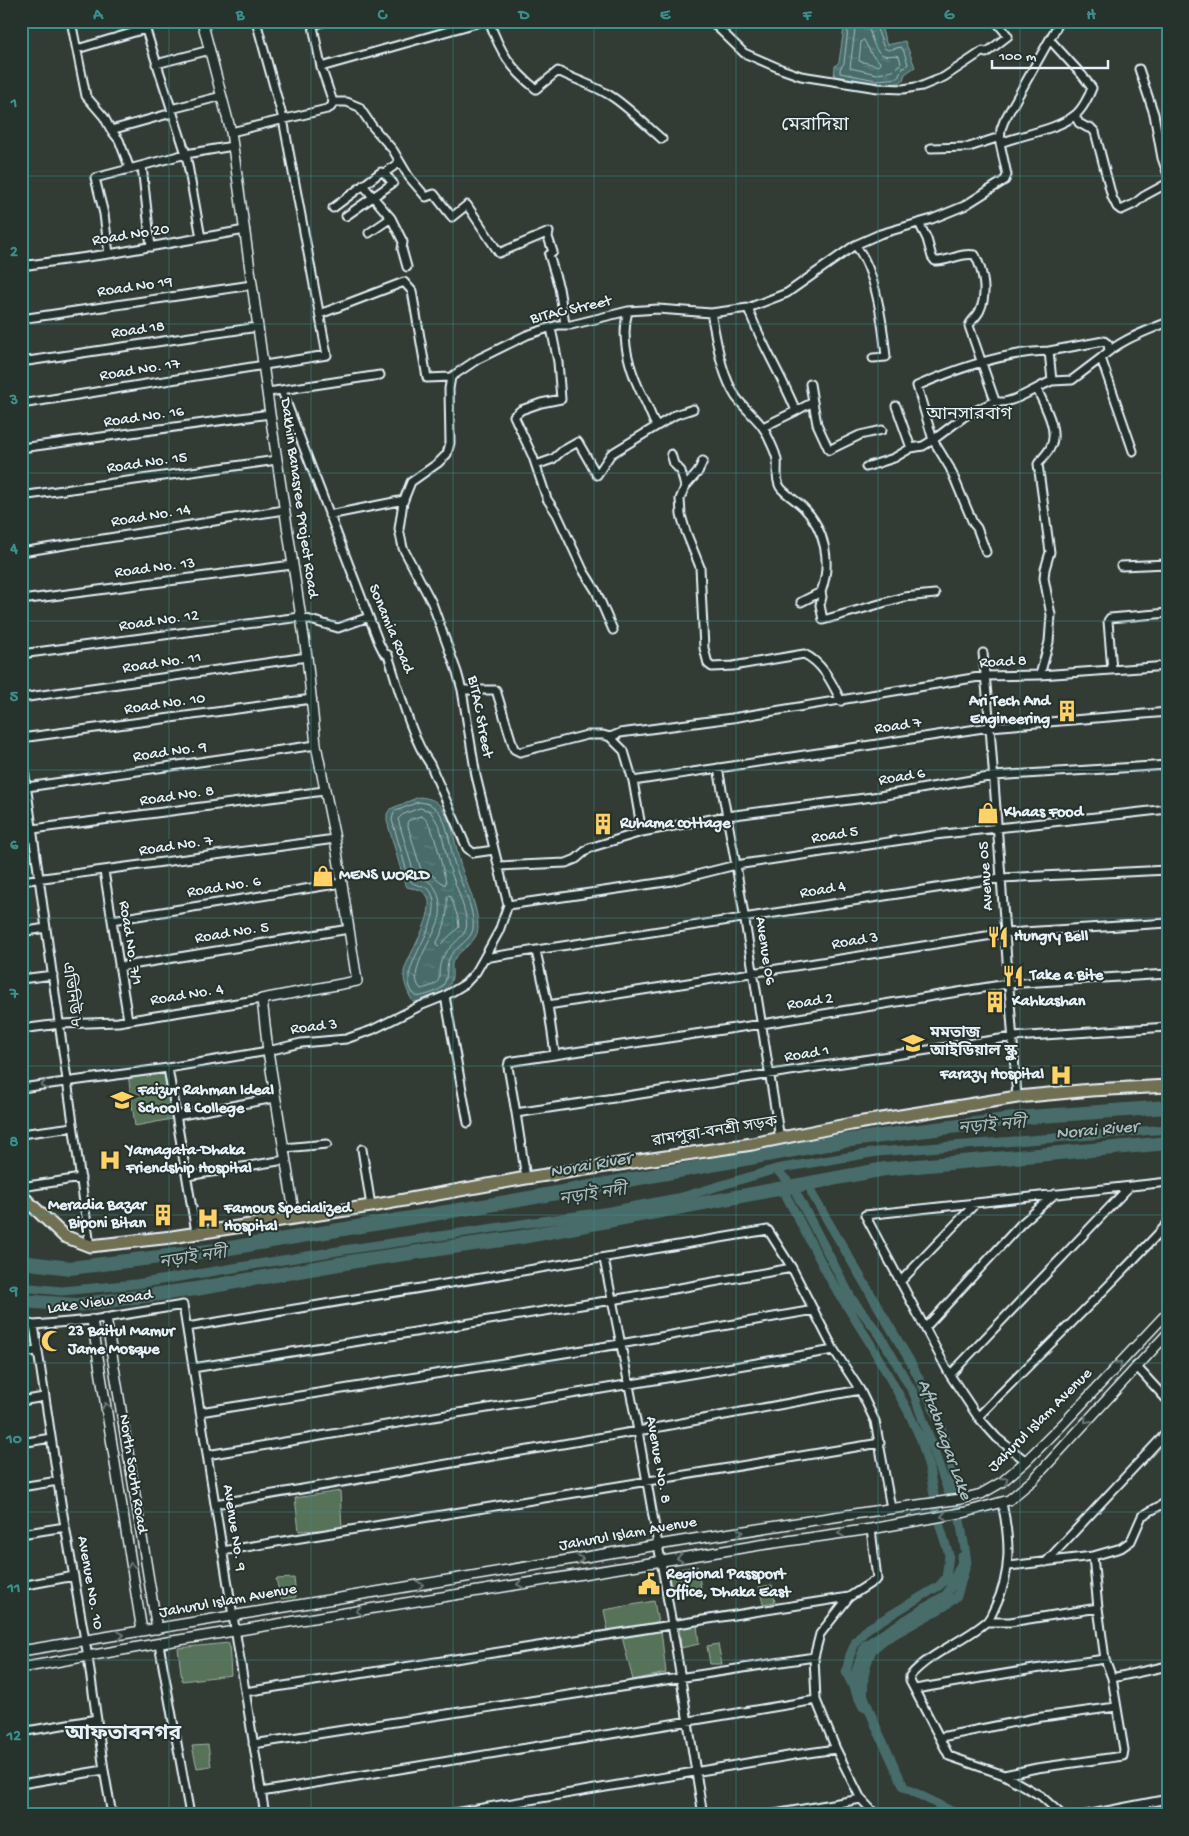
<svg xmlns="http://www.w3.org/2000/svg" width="1189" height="1836" viewBox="0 0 1189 1836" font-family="'Gochi Hand','Noto Sans Bengali',sans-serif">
<defs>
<pattern id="water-ripples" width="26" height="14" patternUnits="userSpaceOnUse" patternTransform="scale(1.25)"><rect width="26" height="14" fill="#476c6b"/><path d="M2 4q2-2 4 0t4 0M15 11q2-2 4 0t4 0" fill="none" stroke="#628181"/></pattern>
</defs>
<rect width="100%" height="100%" fill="#323b34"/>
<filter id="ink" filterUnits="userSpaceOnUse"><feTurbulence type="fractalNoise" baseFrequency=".02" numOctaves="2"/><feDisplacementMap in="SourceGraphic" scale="10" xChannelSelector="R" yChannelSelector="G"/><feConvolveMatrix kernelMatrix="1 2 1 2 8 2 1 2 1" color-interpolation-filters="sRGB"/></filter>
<g filter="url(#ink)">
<!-- park -->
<path fill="#577259" stroke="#a0b2a8" d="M168,1068l9,50 -42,8 -7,-52z
M340,1491l2,38 -43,2 -4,-33z
M697,1566l4,22 -29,5 -4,-22z
M294,1578l2,19 -15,2 -5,-20z
M772,1585l3,17 -12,2 -4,-17z
M654,1601l4,22 -50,8 -4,-21z
M697,1624l2,20 -18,4 -2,-23z
M661,1630l5,43 -33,7 -11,-43z
M229,1643l2,32 -49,6 -4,-33z
M718,1644l4,20h-12l-3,-18z
M208,1745l3,21 -14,2 -5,-22z"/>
<!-- water -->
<path fill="url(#water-ripples)" stroke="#87a1a3" d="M845,21h34l8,24 18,-4 10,26 -10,7 -2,6 -3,3 -24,2 -20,-5 -4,1 -6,-2 -12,-1 1,-12 4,-4z
M419,797c12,1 19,4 25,14 10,15 11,35 16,52 6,21 19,44 18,66 -1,13 -17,20 -24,30 -4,7 -1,11 -2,18 -2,16 -25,26 -39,25 -5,-9 -10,-20 -9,-30 2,-16 41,-69 18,-81 -4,-3 -10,-2 -15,-4l-3,-6 -17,-60v-7l3,-5z"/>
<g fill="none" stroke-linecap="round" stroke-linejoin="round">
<!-- shore -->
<path stroke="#a8bcc0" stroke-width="1" d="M849,21l-5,42 -4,6v4l36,7 22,-2 3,-7 7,-7 -5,-15 -2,-2 -13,3 -4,-2 -10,-27
M856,21l-6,47 27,6 16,-3 8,-8 -2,-7c-5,-2 -11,1 -16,-1 -10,-4 -14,-25 -15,-34
M864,40l8,15 8,7 -1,4 -20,-5 2,-19z
M419,802c10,1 16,4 22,13 8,14 9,32 13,47 6,21 21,45 19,67 -2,11 -16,17 -22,26 -7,10 -1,22 -9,32 -6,6 -17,8 -25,10 -29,-24 31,-72 14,-105 -6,-9 -17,-4 -22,-13l-17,-59 2,-8z
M420,808l10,3c4,6 7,11 10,17 4,12 5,25 9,38 4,14 21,50 17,63 -2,8 -20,19 -24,30 -8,18 7,23 -21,30 -15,-14 10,-48 16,-64 4,-8 4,-18 2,-27 -2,-7 -4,-12 -10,-16 -4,-4 -10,-3 -14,-5l-17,-58 4,-4z
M421,816c13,3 21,53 25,66l-1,3 -13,-10 -11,-5 -14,-47 1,-2z
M449,895l2,2 7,21 1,9 -21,20 -2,-3c9,-16 12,-28 11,-47z"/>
<!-- canal -->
<path stroke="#476c6b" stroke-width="9" d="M776,1169l17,18 59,112 28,36 34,59 36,103
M809,1183l3,11 98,167 20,39 10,24 9,32 16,93 2,13 -10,34 -12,10 -61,34 -12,10 -5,13 -3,13 -1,31 -17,-35 4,-17 6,-14 11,-12 72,-43 7,-8 3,-23 -10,-32 -10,-55 -8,-28 -13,-29 -38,-68 -40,-64 -48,-91z
M21,1287l41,4 74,-7 214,-35 260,-38 72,-14 94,-28 101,-17 291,-23
M959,1815l-55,-28 -27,-58 -22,-55 10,-29 82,-51 15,-32 -1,-5"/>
<!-- river -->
<path stroke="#476c6b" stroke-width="14" d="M21,1262l49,6 154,-19 300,-50 319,-58 185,-24 140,-10
M21,1301l56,4 119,-16 160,-28 166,-24 363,-68 283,-26"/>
<!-- minor casing -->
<g stroke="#e8f1f8" stroke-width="11">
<path id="minor" d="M71,21l15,75 18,21 7,13 61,-17
M143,21l43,133 15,84
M312,21l9,46 12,35
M489,21c11,31 22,48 47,68l22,-18c19,10 39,15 56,27 17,12 33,28 48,41
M711,21l33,32 37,16 20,7 77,12 25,1 19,-3 22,-9 39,-26 3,2 22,-17 -12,-15
M313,25l14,-4
M77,49l68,-20
M156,64l54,-14
M321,67l163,-46
M1139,69l15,45 8,44 6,17
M333,102h14l12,5 13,19 21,24 16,27 17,20 8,-3 18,23 15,-12 32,48 50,-21 -1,5 5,15 -4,3 10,33 6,36
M171,109l51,-13
M1075,116l4,7 9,5 2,-1 5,5 17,65 5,10 4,3 13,-6 10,-8 24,-13
M111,130l8,10 11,29
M231,132l96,-23 4,-2 2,-5
M1000,143c21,-8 59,-14 75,-28 7,-5 14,-19 17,-27l-10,-13 -32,-35
M931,148l38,-1 31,-10
M142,166l9,81
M384,173l9,10 -20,14 18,21 12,24 -1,7 5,18
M333,208l48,-36 3,1 16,-11
M346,216l27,-19 -10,-12
M919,223l8,16 5,18 3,4c14,1 25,-9 40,-6 8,16 13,38 5,55 -2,6 -9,10 -11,16l26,75c14,6 43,-15 57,-20l-3,-30 55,-10 4,3 1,7
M369,233l22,-15
M855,245c21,24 28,80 31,112l-13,1
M109,254l-5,-40 -9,-36 91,-24 47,-8
M21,266l88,-12 136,-24
M748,308c13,36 34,68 48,103l-33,16
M628,311c-8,28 2,60 15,86 5,9 8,19 13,29
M711,313c6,28 9,59 25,84 11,15 26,24 33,42 3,7 7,14 8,21 1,9 -2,18 3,27 5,7 16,13 23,20 22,22 29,55 18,85l-20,10
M320,314l84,-32 8,9 15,87 24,-1
M21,319l231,-34
M551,328l7,34 3,37 -20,4 -20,7 -7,6 19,41 14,42 10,15 26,56 13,21 17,39
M21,362l237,-35
M1052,381l20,-1 29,-22
M1037,389c7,16 23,42 13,59 -3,6 -8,10 -12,16l12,88 -5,17 -1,9 7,37 -2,27 -9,33
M282,391l97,252 5,10 4,2c11,33 22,81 42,109l37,84 6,5 21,-3
M268,392l112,-17
M813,402l4,22 12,26 31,-15 22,-5
M21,404l306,-49 -44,-236 -27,-98
M896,406l15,42
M796,411l17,-9 -3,-18
M21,448l249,-34
M1133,451l-32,-93c19,-18 43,-26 67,-36
M671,454l3,10 7,7 4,16
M703,461l-5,11 -13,15 -5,12 1,16 5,17 14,35 4,81 4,16 4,3 21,-1 71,-12c19,9 28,29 37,47
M536,465l17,-6 9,-8 16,-9 19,33 14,-21 64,-39 18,-6
M866,467l28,-9 17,-10 12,-2 10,-6 -16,-54c41,-18 87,-34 132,-35
M21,496l256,-36
M329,515l75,-15
M21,552l263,-42
M986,552l-9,-24 -4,-5 -23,-55 -17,-28 32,-24 30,-15
M1121,566l47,-2
M821,592l1,5 -2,8 3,15 81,-23 31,-3
M21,600l271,-35
M983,653l7,74 27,370
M21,654l279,-37 38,11 31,-11
M1112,670l-4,-49 2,-3 58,-5
M462,690h34l18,59 6,3 67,-17h16l7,2 14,14 9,30 9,51 85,-16 153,-20 114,-20 174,-11
M21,698l286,-41
M610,737l10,-4 112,-15 253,-42 55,-1 128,-9
M21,738l291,-39
M21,748l69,498
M718,768l18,97 44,274
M633,781l357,-54 178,-15
M27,787l289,-42
M33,829l291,-38
M498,866l68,-3 10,-4 13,-11 53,-16
M104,871l24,149
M21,881l314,-42
M508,905l-32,-129 -14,-86 -5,-18 -25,-69 -29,-55 -4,-19 4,-27 8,-20 27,-19 9,-9 3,-11 -1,-54 2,-12 27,-18 49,-24 31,-10h13l57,-14 30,-2 53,4 37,-5 39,-15 68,-48 25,-11 52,-15 32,-13 41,-26 2,-5 -7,-32 1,-14 3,-8 56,-100
M508,905l164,-24 64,-16 199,-30 233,-26
M112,920l230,-37
M21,932l25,-4
M536,951l12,54 7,49
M484,958l517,-80 167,-8
M119,967l230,-38
M21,979l32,-4
M445,996l23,127
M548,1005l457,-72 163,-10
M21,1029l39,-5 58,-2 144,-23
M168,1068l28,164
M21,1088l147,-20 100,-17 33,-8 45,-4 26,-9 48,-24 25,-10 20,-12 11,-12 8,-14 15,-27 9,-26
M516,1113l-8,-46 1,-5 5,-1 248,-37 245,-40 161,-10
M176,1116l99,-18
M21,1134l52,-7
M284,1148l43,-4
M362,1149l9,57
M187,1176l98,-16
M526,1178l-10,-65 497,-76 155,-10
M21,1187l60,-9
M604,1259l34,172 34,193 31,191
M900,1282l76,-79
M21,1322l13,3 58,-5 91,-15 82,510
M34,1325l28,184 26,148 16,113 8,45
M187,1327l581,-97 24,38 42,82 26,40 15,31 16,87
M925,1328l96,-104 34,-30
M21,1353l16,-2
M1136,1366l32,35
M193,1368l419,-68 180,-32
M950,1375l179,-188
M21,1401l23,-4
M200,1412l420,-68 194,-34
M978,1417c63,-65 129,-127 190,-194
M21,1443l30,-5
M207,1455l627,-105
M1026,1461l-29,-23 -19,-21 -28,-42 -85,-160 303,-33
M21,1487l37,-6
M1002,1503c8,36 10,70 -7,104 -3,6 -5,13 -10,16 -23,19 -55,30 -75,53v5l39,75 55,19 37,21 21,19
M215,1504l423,-73 222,-41
M871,1529l6,50 -28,18 -29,37 -6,23 2,43 20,49 25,50 15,16
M21,1534l44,-7
M222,1551l658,-108
M1046,1562l122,-131
M1009,1566l84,-10 28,-8 10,-7 11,-25 26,-15
M21,1586l53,-10
M988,1622h22l88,-14
M159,1644l31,171
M1112,1678l56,-12
M915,1689l119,-20 71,-10
M245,1692l604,-95
M21,1732l76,-13
M941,1737l94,-19 81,-11
M253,1744l561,-87
M1004,1775l33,-7 86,-12 1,-6 -12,-72 -7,-19 -7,-51 -5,-52
M21,1784l83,-14
M261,1792l555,-92
M448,1814l346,-59 42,-6
M769,1815l92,-16
M1086,1815l82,-16"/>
</g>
<!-- tertiary casing -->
<g stroke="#e8f1f8" stroke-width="12">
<path id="tertiary" d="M202,21l29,111 39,282 37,243 9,88 19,94 22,142 -95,18 6,52 27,167
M106,1318l51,311
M92,1320l50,311
M21,1651l679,-113 160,-25 101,-14 20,-5 21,-12 24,-21 36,-36 106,-113
M21,1668l146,-26 593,-97 111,-16 95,-17 43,-12 24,-20 135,-147"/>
</g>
<!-- primary casing -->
<g stroke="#e8f1f8" stroke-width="15">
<path id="primary" d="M21,1195l43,41 26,10 82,-9 199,-31 155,-28 226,-34 99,-20 166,-27 74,-7 77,-4"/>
</g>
<!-- minor -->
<use href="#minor" stroke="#26332d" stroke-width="7"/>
<!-- tertiary -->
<use href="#tertiary" stroke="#26332d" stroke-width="9"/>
<!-- primary -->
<use href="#primary" stroke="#716f52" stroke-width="11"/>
</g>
<!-- one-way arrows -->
<defs><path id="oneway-chevron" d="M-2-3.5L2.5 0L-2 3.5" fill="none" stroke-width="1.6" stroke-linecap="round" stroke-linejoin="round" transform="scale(1.25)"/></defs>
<g stroke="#6a7674">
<use href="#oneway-chevron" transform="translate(44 1085) rotate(173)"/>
<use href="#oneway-chevron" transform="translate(1119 1364) rotate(-47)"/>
<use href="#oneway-chevron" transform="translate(106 1406) rotate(-99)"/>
<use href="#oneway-chevron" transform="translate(1087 1420) rotate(132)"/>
<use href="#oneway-chevron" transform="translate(1005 1480) rotate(-40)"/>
<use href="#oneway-chevron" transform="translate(944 1516) rotate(170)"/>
<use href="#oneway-chevron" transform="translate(740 1532) rotate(-9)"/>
<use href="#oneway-chevron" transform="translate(841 1533) rotate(172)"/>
<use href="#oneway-chevron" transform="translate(680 1558) rotate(170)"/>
<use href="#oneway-chevron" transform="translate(580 1559) rotate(-10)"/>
<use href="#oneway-chevron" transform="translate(131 1566) rotate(-99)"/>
<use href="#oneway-chevron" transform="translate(520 1584) rotate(171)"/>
<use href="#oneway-chevron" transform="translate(420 1585) rotate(-9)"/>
<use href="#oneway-chevron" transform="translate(359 1611) rotate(171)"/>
<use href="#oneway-chevron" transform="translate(121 1635) rotate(-9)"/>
</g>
</g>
<!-- grid -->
<path fill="none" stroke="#3a8f8a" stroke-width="1" stroke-opacity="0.55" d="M169,21v1794M311,21v1794M453,21v1794M594,21v1794M736,21v1794M878,21v1794M1020,21v1794M21,176h1147M21,324h1147M21,473h1147M21,621h1147M21,770h1147M21,918h1147M21,1066h1147M21,1215h1147M21,1363h1147M21,1512h1147M21,1660h1147"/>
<!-- icons -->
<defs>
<g id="building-bare" transform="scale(1.725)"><path d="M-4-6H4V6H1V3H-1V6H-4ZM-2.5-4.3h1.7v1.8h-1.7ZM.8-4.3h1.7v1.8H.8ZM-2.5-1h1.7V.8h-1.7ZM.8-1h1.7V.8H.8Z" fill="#ffd166" stroke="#26332d" stroke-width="2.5" paint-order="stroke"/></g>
<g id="shop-bare" transform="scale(1.725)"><path d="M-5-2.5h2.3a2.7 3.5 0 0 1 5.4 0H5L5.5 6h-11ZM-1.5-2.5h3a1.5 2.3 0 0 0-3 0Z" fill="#ffd166" stroke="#26332d" stroke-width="2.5" paint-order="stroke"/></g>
<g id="restaurant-bare" transform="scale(1.725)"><path d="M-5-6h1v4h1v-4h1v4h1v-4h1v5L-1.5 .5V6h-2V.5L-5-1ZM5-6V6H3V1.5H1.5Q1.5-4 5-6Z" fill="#ffd166" stroke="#26332d" stroke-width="2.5" paint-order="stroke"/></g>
<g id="school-bare" transform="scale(1.725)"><path d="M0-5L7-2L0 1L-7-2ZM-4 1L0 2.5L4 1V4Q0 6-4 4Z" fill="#ffd166" stroke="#26332d" stroke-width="2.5" paint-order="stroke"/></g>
<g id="hospital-bare" transform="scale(1.725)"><path d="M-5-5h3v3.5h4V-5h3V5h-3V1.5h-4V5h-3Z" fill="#ffd166" stroke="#26332d" stroke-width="2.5" paint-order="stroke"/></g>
<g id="mosque-bare" transform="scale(1.725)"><path d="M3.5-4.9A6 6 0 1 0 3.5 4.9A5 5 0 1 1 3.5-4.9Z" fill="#ffd166" stroke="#26332d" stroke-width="2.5" paint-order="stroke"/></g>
<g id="civic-bare" transform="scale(1.725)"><path d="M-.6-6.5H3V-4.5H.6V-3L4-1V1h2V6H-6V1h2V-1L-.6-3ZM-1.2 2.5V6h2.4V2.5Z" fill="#ffd166" stroke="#26332d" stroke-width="2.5" paint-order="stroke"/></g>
</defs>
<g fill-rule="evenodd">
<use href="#building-bare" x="1067" y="711"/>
<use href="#shop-bare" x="988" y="813"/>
<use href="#building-bare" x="603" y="824"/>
<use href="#shop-bare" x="323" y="876"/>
<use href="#restaurant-bare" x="998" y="937"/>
<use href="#restaurant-bare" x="1013" y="976"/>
<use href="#building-bare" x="995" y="1002"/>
<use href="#school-bare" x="913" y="1043"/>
<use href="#hospital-bare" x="1061" y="1075"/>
<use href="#school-bare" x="122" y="1100"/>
<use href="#hospital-bare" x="110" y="1160"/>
<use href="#building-bare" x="163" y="1215"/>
<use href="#hospital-bare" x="208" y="1218"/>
<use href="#mosque-bare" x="52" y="1341"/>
<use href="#civic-bare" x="649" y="1584"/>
</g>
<g text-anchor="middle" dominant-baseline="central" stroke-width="4" stroke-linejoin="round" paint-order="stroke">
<!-- street labels -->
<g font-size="16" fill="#e8f1f8" stroke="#26332d">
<text transform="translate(131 236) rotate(-9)">Road No 20</text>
<text transform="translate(135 288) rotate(-8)">Road No 19</text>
<text transform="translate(571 311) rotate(-13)">BITAC Street</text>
<text transform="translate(138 331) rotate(-8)">Road 18</text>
<text transform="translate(140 371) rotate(-9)">Road No. 17</text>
<text transform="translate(144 418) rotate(-8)">Road No. 16</text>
<text transform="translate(147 464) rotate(-8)">Road No. 15</text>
<text transform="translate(298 498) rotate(82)">Dakhin Banasree Project Road</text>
<text transform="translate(151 517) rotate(-9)">Road No. 14</text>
<text transform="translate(155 569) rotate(-7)">Road No. 13</text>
<text transform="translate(159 622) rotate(-8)">Road No. 12</text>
<text transform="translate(390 629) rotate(67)">Sonamia Road</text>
<text transform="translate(1003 663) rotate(-3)">Road 8</text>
<text transform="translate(162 664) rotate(-8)">Road No. 11</text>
<text transform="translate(165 705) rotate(-8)">Road No. 10</text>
<text transform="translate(479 717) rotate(79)">BITAC Street</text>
<text transform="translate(898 727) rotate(-8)">Road 7</text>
<text transform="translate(170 753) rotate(-8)">Road No. 9</text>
<text transform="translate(902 778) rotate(-9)">Road 6</text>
<text transform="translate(177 797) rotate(-8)">Road No. 8</text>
<text transform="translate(835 836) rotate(-9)">Road 5</text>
<text transform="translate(176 847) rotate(-8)">Road No. 7</text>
<text transform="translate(987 876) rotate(-94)">Avenue 05</text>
<text transform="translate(224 888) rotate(-9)">Road No. 6</text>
<text transform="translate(823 891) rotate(-9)">Road 4</text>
<text transform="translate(232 934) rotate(-9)">Road No. 5</text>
<text transform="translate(855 942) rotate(-9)">Road 3</text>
<text transform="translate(129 943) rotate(81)">Road No. 7/1</text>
<text transform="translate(764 951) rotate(81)">Avenue 06</text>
<text transform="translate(70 995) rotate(82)">এভিনিউ ৮</text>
<text transform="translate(187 996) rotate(-9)">Road No. 4</text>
<text transform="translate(810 1003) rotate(-9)">Road 2</text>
<text transform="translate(314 1028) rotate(-7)">Road 3</text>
<text transform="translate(807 1055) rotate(-9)">Road 1</text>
<text transform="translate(715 1133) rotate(-9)">রামপুরা-বনশ্রী সড়ক</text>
<text transform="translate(100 1303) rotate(-8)">Lake View Road</text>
<text transform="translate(1041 1421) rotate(-45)">Jahurul Islam Avenue</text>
<text transform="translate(657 1460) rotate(80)">Avenue No. 8</text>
<text transform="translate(132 1474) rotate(81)">North South Road</text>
<text transform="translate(233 1528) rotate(81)">Avenue No. 9</text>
<text transform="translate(628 1535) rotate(-10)">Jahurul Islam Avenue</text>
<text transform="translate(89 1583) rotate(80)">Avenue No. 10</text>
<text transform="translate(228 1602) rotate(-10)">Jahurul Islam Avenue</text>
</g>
<!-- poi labels -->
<g font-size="16" font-weight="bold" fill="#e8f1f8" stroke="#26332d" text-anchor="start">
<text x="1050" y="702" text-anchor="end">Ari Tech And<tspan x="1050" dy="18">Engineering</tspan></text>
<text x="1004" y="813">Khaas Food</text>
<text x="620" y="824">Ruhama cottage</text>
<text x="339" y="876">MENS WORLD</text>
<text x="1014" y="937">Hungry Bell</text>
<text x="1030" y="976">Take a Bite</text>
<text x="1012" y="1002">Kahkashan</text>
<text x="930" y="1034">মমতাজ<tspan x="930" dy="18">আইডিয়াল স্কুল</tspan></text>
<text x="1044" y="1075" text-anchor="end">Farazy Hospital</text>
<text x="138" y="1091">Faizur Rahman Ideal<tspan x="138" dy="18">School &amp; College</tspan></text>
<text x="126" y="1151">Yamagata-Dhaka<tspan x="126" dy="18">Friendship Hospital</tspan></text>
<text x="146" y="1206" text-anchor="end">Meradia Bazar<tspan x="146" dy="18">Biponi Bitan</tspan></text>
<text x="224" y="1209">Famous Specialized<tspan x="224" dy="18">Hospital</tspan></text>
<text x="68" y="1332">23 Baitul Mamur<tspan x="68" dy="18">Jame Mosque</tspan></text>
<text x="666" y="1575">Regional Passport<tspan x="666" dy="18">Office, Dhaka East</tspan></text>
</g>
<!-- neighbourhood labels -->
<g font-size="18" fill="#e8f1f8" stroke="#26332d">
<text x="969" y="415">আনসারবাগ</text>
</g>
<!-- water labels -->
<g font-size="18" font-style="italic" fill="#a8bcc0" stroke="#26332d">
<text transform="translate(992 1127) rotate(-5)">নড়াই নদী</text>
<text transform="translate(1097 1131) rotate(-5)">Norai River</text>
<text transform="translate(591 1166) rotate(-10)">Norai River</text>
<text transform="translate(593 1196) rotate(-9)">নড়াই নদী</text>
<text transform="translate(193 1259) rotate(-9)">নড়াই নদী</text>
<text transform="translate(944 1440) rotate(70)">Aftabnagar Lake</text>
</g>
<!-- quarter labels -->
<g font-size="19" fill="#e8f1f8" stroke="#26332d">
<text x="815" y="126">মেরাদিয়া</text>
</g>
<!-- district labels -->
<g font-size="21" font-weight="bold" fill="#e8f1f8" stroke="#26332d">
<text x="123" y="1735">আফতাবনগর</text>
</g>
</g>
<!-- margin -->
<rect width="1189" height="1836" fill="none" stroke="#26332d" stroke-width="55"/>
<!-- scale -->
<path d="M992 60v8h116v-8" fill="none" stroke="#e8f1f8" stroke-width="2.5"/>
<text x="999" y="60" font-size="15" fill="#e8f1f8" stroke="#26332d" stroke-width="4" paint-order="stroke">100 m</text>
<rect x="28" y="28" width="1134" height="1780" fill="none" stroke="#3a8f8a" stroke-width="2"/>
<g font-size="16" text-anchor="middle" font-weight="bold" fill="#3a8f8a">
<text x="98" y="19">A</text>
<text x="240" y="19">B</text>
<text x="382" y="19">C</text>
<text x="524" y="19">D</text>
<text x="665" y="19">E</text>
<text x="807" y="19">F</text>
<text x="949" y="19">G</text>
<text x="1091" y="19">H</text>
<text x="14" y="107">1</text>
<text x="14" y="256">2</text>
<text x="14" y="404">3</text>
<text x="14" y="553">4</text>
<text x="14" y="701">5</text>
<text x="14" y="849">6</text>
<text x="14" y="998">7</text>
<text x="14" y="1146">8</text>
<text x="14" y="1295">9</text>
<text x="14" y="1443">10</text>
<text x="14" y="1592">11</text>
<text x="14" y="1740">12</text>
</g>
</svg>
